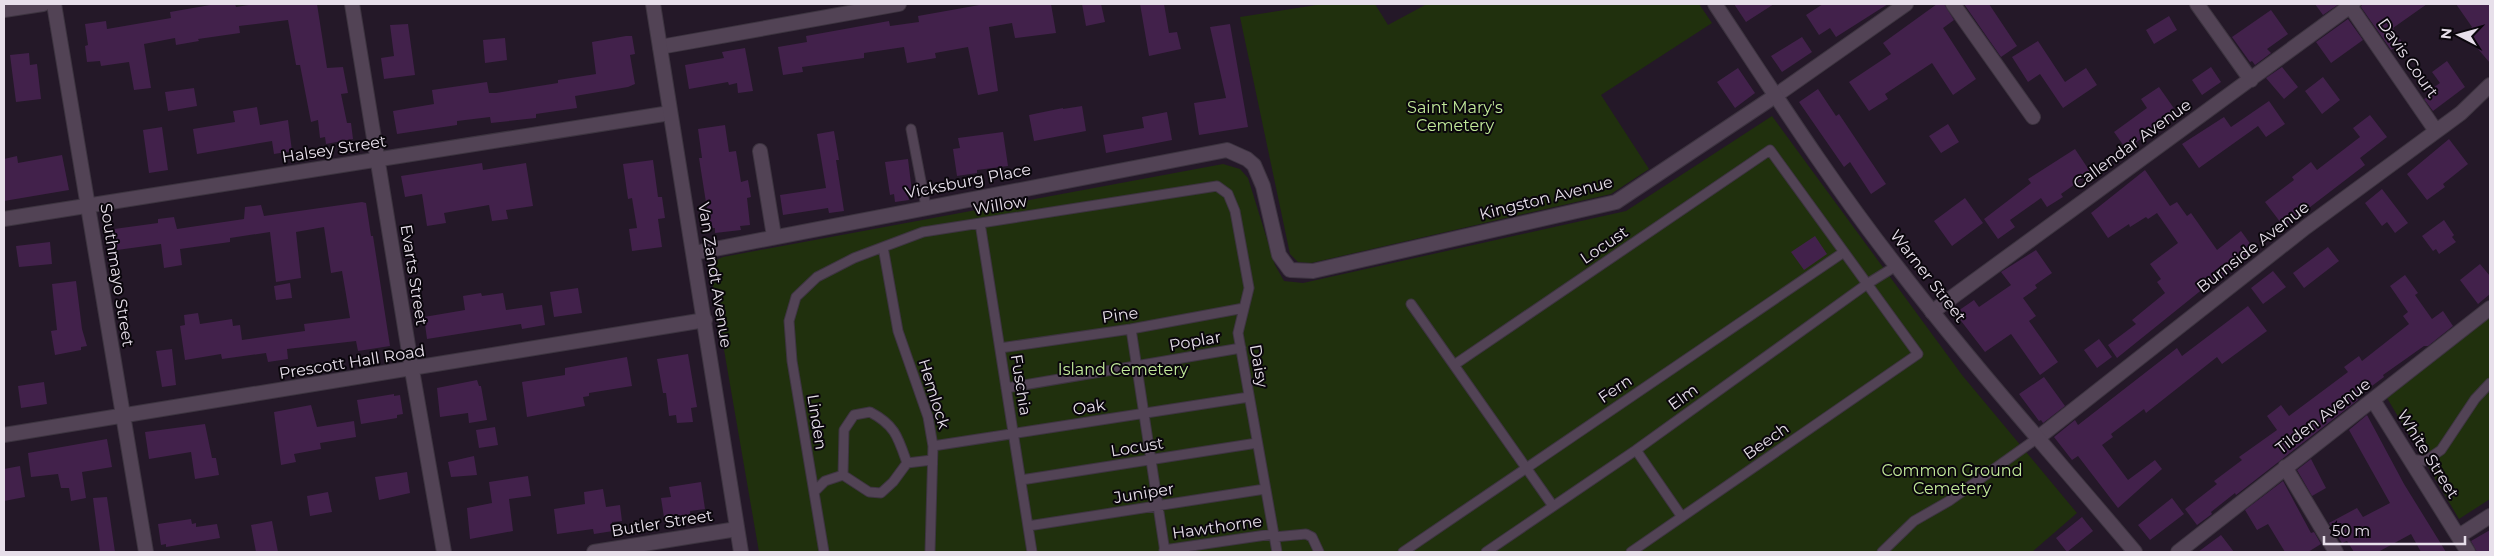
<svg xmlns="http://www.w3.org/2000/svg" width="2494" height="556" viewBox="0 0 2494 556" font-family="Montserrat,sans-serif">
<rect width="100%" height="100%" fill="#241828"/>
<!-- green -->
<path fill="#20300d" d="M1323,4h52l13,21 39,-21h272l13,19 -111,72 48,74 -38,25 -300,69 -13,-1 -8,-8 -50,-237z
M1772,116l190,259 115,138 -45,39h-1273l-50,-289 14,-6 500,-93 17,5 8,9 27,87 9,16 19,2 323,-72z
M2490,317v182l-31,20 -72,-121z"/>
<!-- building -->
<path fill="#42214b" d="M216,4h19l1,3 19,-3h62l10,64 16,-1 5,26 -7,1 6,29h4l2,16 -27,5 -1,-7 -5,1 -2,-18 -7,2 -11,-57h-4l-8,-45 -49,6 1,7 -42,6 1,2 -23,4 -1,-7 -31,6 7,44 -17,2 -5,-28 -28,4 -1,-5 -13,1 -2,-16 3,-1 -3,-21 21,-3 1,8 64,-11 -1,-6z
M985,4h66l5,29 -41,5 -3,-15 -23,4 9,64 -20,4 -10,-48 -33,6 1,5 -29,5 -3,-16 -40,6v5l-62,9 1,5 -20,3 -5,-28 29,-5 -1,-6 83,-15 1,5 29,-4 -1,-6z
M1082,4h19l4,18 -19,4z
M1140,4h24l5,29 8,-1 4,17 -32,7z
M1734,4h40l-28,18z
M1823,4h65l-52,33 -6,-9 -11,7 -13,-20z
M1937,4h7l10,16 -11,8 33,51 -23,16 -21,-32 -47,31 3,5 -19,12 -20,-29 42,-28 -8,-11z
M1964,4h25l28,42 -16,11z
M2315,4h24l-16,11z
M2362,4h65l-34,24 9,14 -11,8 -30,-43z
M2456,4h34v59l-18,-21 3,-2 -7,-9 4,-4z
M2271,10l17,24 -21,15 4,4 -16,12 -3,-4 -2,1 -18,-25z
M2169,16l8,14 -23,14 -8,-14z
M2348,19l15,21 -32,23 -15,-21z
M408,24l7,51 -31,4 -3,-21 13,-2 -4,-31z
M1230,24l18,103 -49,8 -5,-32 32,-5 -16,-71z
M626,36h6l3,18 -5,1 5,29 -7,3 -53,9 2,12 -41,6v4l-45,5 -1,-6 -33,4v4l-60,9 -4,-23 41,-7 -2,-14 55,-8 2,11h7l62,-10v-3l38,-6 -4,-32z
M1802,37l10,15 -30,20 -11,-16z
M505,38l2,22 -22,3 -2,-23z
M2038,41l27,41 21,-14 11,17 -34,23 -23,-34 -12,8 -16,-25z
M745,48l8,43 -15,2 -1,-10 -8,2 -1,-3 -39,7 -4,-24 39,-7 -2,-6z
M29,53l1,12 7,-1 4,35 -25,3 -6,-47z
M2447,61l18,26 -32,24 -9,-12 8,-5 -2,-4 10,-7 -8,-11z
M2211,67l10,15 -19,13 -10,-15z
M2282,67l16,20 -14,12 -18,-21z
M1738,68l17,25 -20,15 -18,-26z
M2323,77l17,23 -18,14 -17,-23z
M2159,87l19,27 -52,35 -12,-17 33,-24 -6,-9z
M194,88l3,18 -29,5 -3,-19z
M1818,89l18,27 3,-2 47,70 -15,10 -21,-32 -6,5 -45,-65z
M2269,101l16,23 -19,13 -8,-11 -59,42 -17,-24 42,-27 7,10z
M1082,106l4,25 -52,10 -5,-26 34,-7v1z
M257,107l3,18 28,-5 4,31 -18,3 -2,-13 -75,13 -4,-25 42,-7 -2,-11z
M1167,112l5,28 -66,13 -3,-18 41,-7 -2,-11z
M2370,115l17,22 -27,21 5,7 -81,62 -19,-25 29,-22 -2,-3 19,-15 6,8 43,-33 -7,-9z
M1948,124l11,18 -18,11 -12,-17z
M725,125l4,27 7,-1 5,31 7,-2 3,17 -4,1 3,27 -10,1 1,4 -26,3v-5h-5l-11,-70h3l-4,-29z
M162,127l6,43 -19,3 -6,-43z
M834,131l5,29h-3l8,51 -15,2 -1,-5 -45,7 -3,-20 46,-7 -9,-54z
M1003,132l5,34 -31,4v3l-20,3 -4,-27 7,-1 -2,-10z
M2449,139l19,25 -25,20 2,3 -18,13 -20,-26z
M2075,149l16,24 -30,21 2,3 -16,10 -6,-9 -31,22 5,7 -17,12 -14,-20 47,-36 -3,-4z
M62,155l7,35 -65,11v-42l13,-3 1,7z
M908,159l4,33 -4,1 1,7 -14,2 -1,-8 -4,1 -5,-33z
M653,160l5,37h4l3,21 -7,1 4,28 -30,4 -3,-22 8,-1 -5,-30 -4,1 -5,-35z
M482,163l1,7 43,-7 7,43 -27,4 2,9 -16,2 -3,-16 -45,8 2,10 -19,3 -5,-32 -17,3 -4,-21z
M2145,170l25,36 7,-4 10,14 4,-3 26,37 24,-19 13,18 -28,22 2,2 -22,17 -2,-2 -87,70 -9,-13 28,-21 -4,-4 33,-27 -8,-11 4,-3 -11,-15 28,-21 -21,-30 -9,6 -2,-2 -16,10 -1,-3 -21,14 -17,-25z
M2382,189l26,34 -13,10 -8,-11 -5,4 -17,-23z
M1965,198l18,25 -31,23 -18,-25z
M362,202l4,1 5,33h2l17,110 -32,5 -2,-10 -69,8 1,10 -20,3 -2,-9 -44,6 -1,-5 -36,6 -5,-34 5,-1 -1,-10 14,-2 2,11 32,-5 1,7 7,-1 2,15 63,-9 -1,-7 46,-6 -8,-47 -11,2 -7,-46 -28,5 5,46 -25,4 -6,-50 -40,6v4l-50,7 2,16 -18,3 -3,-24 -44,6 -3,-21 44,-6v-4l16,-2 3,12 67,-10 1,-12 16,-2 3,11z
M2444,220l10,15 -2,2 4,5 -17,12 -3,-5 -3,2 -11,-15z
M1815,236l12,18 -23,16 -13,-18z
M50,242l2,22 -33,3 -3,-21z
M2328,247l11,14 -35,27 -11,-15z
M2036,250l16,23 -17,12 2,3 -14,10 13,18 -7,5 29,41 -18,13 -29,-41 -26,18 -30,-39 19,-13 5,7 32,-22 -10,-13z
M2480,264l10,12v18l-12,10 -18,-24z
M2273,271l13,16 -23,17 -12,-16z
M2405,275l13,18 -3,2 17,24 11,-8 10,15 -25,20h-4l-41,29 1,2 -27,20 1,3 -122,95 -1,-2 -24,19 1,2 -15,11 -12,-16 32,-25 -3,-3 28,-21 -3,-3 38,-27 -10,-14 14,-11 8,11 59,-44 -4,-5 15,-11 3,5 47,-37 -6,-8 5,-4 -18,-26z
M76,281l6,48 5,17 -6,1v3l-26,5 -4,-24 6,-1 -5,-46z
M290,283l2,15 -16,2 -2,-14z
M578,288l4,25 -28,4 -4,-25z
M481,293l1,3 21,-3 3,17 36,-5 3,20 -23,4 -1,-5 -94,15 -3,-22 41,-7 -2,-14z
M2248,306l19,25 -45,33 -5,-7 -71,56 -2,-4 -33,25 2,3 -11,8 26,35 27,-20 7,9 -44,39 -40,-52 -6,4 -18,-23 21,-17 3,5 99,-77 5,8z
M2099,339l13,18 -15,11 -13,-18z
M172,349l4,36 -14,2 -6,-36z
M688,354l9,53 -6,1 2,14 -16,1 -1,-8 -7,1 -3,-23h-3l-6,-34z
M627,357l5,29 -43,7v3l-6,1 2,9 -58,11 -5,-35 43,-7v-7z
M2044,377l21,29 -22,17 -2,-3 -2,1 -20,-27z
M477,380l2,6h2l6,34 -18,3 -1,-10 -28,4 -3,-29z
M44,382l3,22 -26,4 -3,-22z
M394,394v2l6,-1 3,19 -6,1v3l-36,6 -4,-24z
M311,405l6,22 37,-6 2,16 -36,6 1,6 -27,5 2,8 -15,3 -7,-53z
M2367,415l37,69 42,68h-25l-10,-18 -33,18h-24l-7,-11 -5,2 -13,-20 28,-15 6,9 27,-14 -41,-73z
M205,424l7,34h4l3,17 -24,4 -4,-27 -42,7 -4,-27z
M495,427l3,18 -19,3 -3,-18z
M107,439l5,28 -30,5 4,26 -15,3 -2,-13h-8l-3,-14 -27,3 -3,-24z
M474,456l3,19 -26,2 -3,-15z
M2311,459l15,29 -14,8 -15,-26z
M20,466l5,31 -21,4v-32z
M407,472l3,21 -31,7 -4,-23z
M528,476l3,20 -22,3 4,32 -43,8 -3,-31 25,-5 -3,-21z
M2283,481l28,52 3,-1 7,12 -13,8h-23l-17,-28 -11,6 -12,-20z
M701,482l4,27 -15,2 1,9 -26,4 -4,-26 10,-1 -2,-10z
M603,489l3,18 14,-2 2,16 -10,1 1,9 -19,3 -1,-5 -36,5 -3,-25 31,-5 -1,-12z
M328,492l4,20 -22,4 -3,-20z
M107,497l8,55h-15l-7,-54z
M2172,498l12,16 -34,26 -12,-15z
M2082,517l11,14 -26,21 -11,-14z
M191,519l1,5 4,-1v4l21,-3 3,14 -54,9v-3l-5,1 -3,-21z
M272,521l6,31h-22l-5,-27z
M2490,530v22h-13l-6,-11z
M2221,535l13,17h-36z"/>
<g fill="none" stroke-linecap="round" stroke-linejoin="round">
<!-- service casing -->
<g stroke="#3d3440" stroke-width="11">
<path id="service" d="M911,129l15,78
M980,223l52,329
M883,247l15,84 30,86 5,29 -3,106
M1411,304l142,202
M1131,329l34,223
M1000,348l131,-19 113,-21
M1454,365l316,-215 148,204 -287,198
M1006,388l235,-40
M933,446l316,-49
M1636,450l46,67
M2410,459l15,2 16,-11 34,-51 15,-16
M843,475l1,-45 10,-15 16,-3c25,13 28,25 37,51
M843,475l26,17 12,1 12,-11 14,-19 25,-3
M1021,480l236,-37
M814,492l11,-11 18,-6
M1028,526l237,-37
M1274,537l32,-3 6,3 7,15
M1164,550l109,-16
M824,552l-32,-191 -3,-40 7,-24 21,-20 37,-19 69,-26 294,-46 11,8 7,17 14,77 -11,45 39,219
M1403,552l441,-300
M1486,552l150,-102 231,-166 29,-18
M1882,552l32,-31 35,-20 90,-64"/>
</g>
<!-- minor casing -->
<g stroke="#3d3440" stroke-width="16">
<path id="minor" d="M54,4l92,548
M352,4l60,366 32,182
M1953,4l80,113
M2197,4l54,76
M2350,6l86,125
M4,10l39,-6
M660,47l239,-43
M760,151l14,85
M4,219l666,-106
M694,253l533,-103 20,9 7,6 9,21 16,69 11,15 23,1 303,-69 159,-106 131,-92
M1932,312l421,-308
M2373,400l95,152
M4,435l701,-115
M2039,437l267,-210 155,-114 29,-28
M2285,467l51,85
M2459,536l31,-20
M594,552l143,-23
M2178,552l312,-244"/>
</g>
<!-- tertiary casing -->
<g stroke="#3d3440" stroke-width="16">
<path id="tertiary" d="M653,4l88,548
M1715,4c59,89 117,180 183,264 75,98 158,190 237,284"/>
</g>
<!-- service -->
<use href="#service" stroke="#524355" stroke-width="9"/>
<!-- minor -->
<use href="#minor" stroke="#524355" stroke-width="14"/>
<!-- tertiary -->
<use href="#tertiary" stroke="#524355" stroke-width="14"/>
</g>
<g text-anchor="middle" dominant-baseline="central" stroke-width="4" stroke-linejoin="round" paint-order="stroke">
<!-- street labels -->
<g font-size="16" fill="#e7dfea" stroke="#0a060c">
<text transform="translate(2408 58) rotate(55)">Davis Court</text>
<text transform="translate(2132 144) rotate(-36)">Callendar Avenue</text>
<text transform="translate(334 149) rotate(-9)">Halsey Street</text>
<text transform="translate(968 181) rotate(-11)">Vicksburg Place</text>
<text transform="translate(1546 198) rotate(-14)">Kingston Avenue</text>
<text transform="translate(1000 205) rotate(-9)">Willow</text>
<text transform="translate(1604 245) rotate(-34)">Locust</text>
<text transform="translate(2253 247) rotate(-38)">Burnside Avenue</text>
<text transform="translate(117 275) rotate(81)">Southmayo Street</text>
<text transform="translate(414 275) rotate(81)">Evarts Street</text>
<text transform="translate(715 275) rotate(81)">Van Zandt Avenue</text>
<text transform="translate(1928 276) rotate(52)">Warner Street</text>
<text transform="translate(1120 315) rotate(-8)">Pine</text>
<text transform="translate(1195 341) rotate(-10)">Poplar</text>
<text transform="translate(352 362) rotate(-9)">Prescott Hall Road</text>
<text transform="translate(1259 366) rotate(80)">Daisy</text>
<text transform="translate(1021 385) rotate(81)">Fuschia</text>
<text transform="translate(1615 389) rotate(-34)">Fern</text>
<text transform="translate(934 394) rotate(73)">Hemlock</text>
<text transform="translate(1683 397) rotate(-36)">Elm</text>
<text transform="translate(1089 407) rotate(-9)">Oak</text>
<text transform="translate(2323 416) rotate(-37)">Tilden Avenue</text>
<text transform="translate(817 422) rotate(81)">Linden</text>
<text transform="translate(1766 441) rotate(-35)">Beech</text>
<text transform="translate(1137 447) rotate(-9)">Locust</text>
<text transform="translate(2428 454) rotate(58)">White Street</text>
<text transform="translate(1144 493) rotate(-9)">Juniper</text>
<text transform="translate(662 523) rotate(-9)">Butler Street</text>
<text transform="translate(1217 527) rotate(-8)">Hawthorne</text>
</g>
<!-- park labels -->
<g font-size="16" fill="#c2ea9a" stroke="#0a060c">
<text x="1455" y="107">Saint Mary's<tspan x="1455" dy="18">Cemetery</tspan></text>
<text x="1123" y="369">Island Cemetery</text>
<text x="1952" y="470">Common Ground<tspan x="1952" dy="18">Cemetery</tspan></text>
</g>
</g>
<!-- border -->
<rect width="2494" height="556" fill="none" stroke="#e7dfea" stroke-width="10"/>
<!-- north arrow -->
<g transform="translate(2459 35) rotate(276)" stroke="#0a060c" stroke-width="4" paint-order="stroke">
<path d="M0-4L9 19L0 12L-9 19Z" fill="#e7dfea"/>
<text y="-8" font-size="14" font-weight="bold" text-anchor="middle" fill="#e7dfea">N</text>
</g>
<!-- scale -->
<path d="M2324 536v8h141v-8" fill="none" stroke="#e7dfea" stroke-width="2.5"/>
<text x="2332" y="536" font-size="15" fill="#e7dfea" stroke="#0a060c" stroke-width="4" paint-order="stroke">50 m</text>
</svg>
